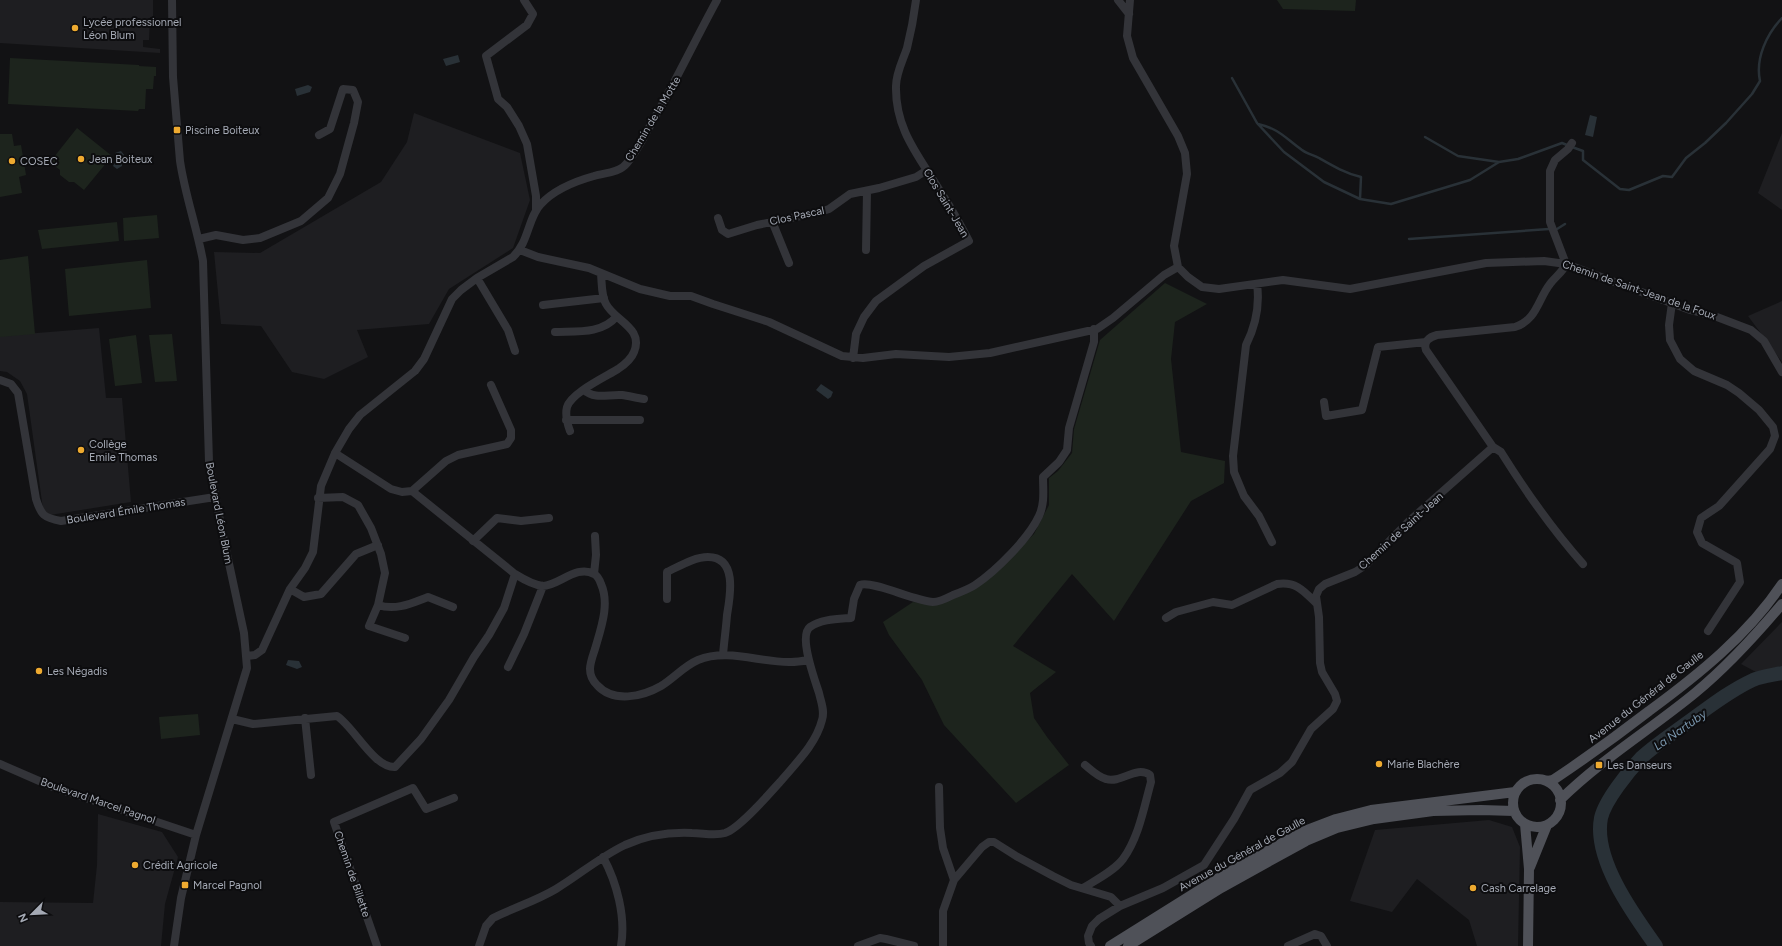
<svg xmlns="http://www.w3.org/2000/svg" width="1782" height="946" viewBox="0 0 1782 946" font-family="Figtree,sans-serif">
<rect width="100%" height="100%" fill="#121214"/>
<!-- built -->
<path fill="#1e1e21" d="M0,0h153v17h-3l-1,23h-6v7l17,2v4l-160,-10z
M414,113l106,40 10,47 -17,48 -64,41 -20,35 -72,6 11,27 -44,22 -32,-7 -31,-46 -40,-2 -7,-72 46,1 121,-71 26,-40z
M1782,133v77l-24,-17z
M1782,301v61l-34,-46z
M99,328l7,70h16l9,104 -81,13 -7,-6 -16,-115 -7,-13 -13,-9 -7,-1v-35z
M1782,622v44l-26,6 -15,-8z
M98,814l64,18 16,25 -13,47 -4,42h-161v-44l93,1 4,-38z
M1489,820l23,7 8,20 -2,99h-41l-8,-26 -52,-41 -25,33 -42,-11 25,-71z"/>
<!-- green -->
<path fill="#1d241d" d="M1277,0h79l-1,11 -72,-2z
M10,58l129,7v1l17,1v9h-2l-1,13h-7l-1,20h-6l-1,2 -130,-7z
M77,128l35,28 -28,34 -10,-8h-5l-9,-7v-5l-10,-8z
M0,134h12l2,12 7,-1 5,30 -7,2 3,16 -22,4z
M157,215l2,23 -35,3 -1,-23z
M117,222l2,19 -77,8 -4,-19z
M28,256l7,78 -35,3v-77z
M147,260l4,48 -82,8 -4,-47z
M1165,283l42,21 -32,18 -4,37 10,93 44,9 -1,22 -33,18 -77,120 -42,-47 -59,72 43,26 -26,21 4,25 13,19 22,28 -53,38 -72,-78 -22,-45 -33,-45 -6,-13 30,-20 28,2 51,-29 42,-41 15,-29v-27l9,-7 14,-18 2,-24 26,-89z
M172,334l5,47 -22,1 -6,-47z
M136,335l6,48 -27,3 -6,-47z
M198,714l2,21 -39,4 -2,-22z"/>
<!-- water -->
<path fill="#293137" d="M458,55l2,7 -14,4 -3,-7z
M308,85l4,2 -2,5 -13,4 -2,-7z
M1590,115l7,2 -4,20 -8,-2z
M121,151l4,5 -3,4v6l-5,3 -4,-3 3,-6 -1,-7z
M821,384l12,8 -2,5 -3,2 -12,-9z
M288,660l11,1 3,6 -5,2 -11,-4z"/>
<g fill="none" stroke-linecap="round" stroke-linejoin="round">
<!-- stream -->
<path stroke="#293137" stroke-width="2.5" d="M1232,78l25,45 27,29 40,30 36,17 31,5 79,-24 29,-18
M1258,124c22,5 27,14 44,26 5,4 12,5 17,8 14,8 26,15 42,19l-1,22
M1425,137l33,19 41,6 19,-3 44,-16 5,2
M1572,147l11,4v9l37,29 9,1 34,-14 9,1 14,-19 19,-15 21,-20 26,-29 8,-13c-5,-23 7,-47 22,-63
M1557,229l8,-5
M1409,239l140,-10"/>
<!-- river -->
<path stroke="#293137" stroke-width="14" d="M1656,946c-23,-32 -63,-87 -55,-128 4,-18 28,-47 40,-60 14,-13 31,-24 46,-35 21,-15 42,-32 66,-43 8,-4 20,-5 29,-7"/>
<!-- minor -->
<path stroke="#333439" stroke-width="8" d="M172,0l1,77 7,84c5,34 17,67 23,100l6,201 13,69 22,102 3,35 -51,167 -15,63 -7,48
M524,0l9,14 -6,11 -41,31 12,43 9,8 12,19 8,18 9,52v14
M1118,0l11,14
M1130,0l-3,36 6,22 45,78 7,17 2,21 -13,72 4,21 10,10 14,10 17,2 64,-9 67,9 136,-26 58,-2 22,3 124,46 27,7 34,13 13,11 18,31
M718,218l4,12 6,4 29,-9 63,-13 9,-3 21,-15 29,-6 37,-11 11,-7
M772,221l17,42
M199,239l17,-4 27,5 17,-2 41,-17 27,-23 12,-24 14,-51 4,-21 -5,-12 -10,-1 -13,40 -11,6
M520,250l18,7 51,11 51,21 30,7h21l22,8 56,18 73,34 21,2 33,-4 53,3 41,-4 107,-24 16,-11 51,-43 14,-8
M866,250l1,-59
M1566,264l-16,-42v-51l5,-11 13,-11 4,-6
M477,278l31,52 7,21
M1257,284c3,22 -1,41 -11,61l-13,111 1,16 10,24 15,20 13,26
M1672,303l-3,22 1,15 10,19 14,12 33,14 12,8 20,17 14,17 2,9 -5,13 -51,57 -18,12 -4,14 5,11 35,20 3,19 -32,49
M543,305l61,-7
M555,332c21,-1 47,2 61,-15
M853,358l3,-24 8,-17 12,-16 48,-35 45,-25c-9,-17 -18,-34 -29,-50 -21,-35 -45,-61 -44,-105 0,-13 7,-26 11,-38 4,-16 7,-32 9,-48
M0,380l11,4 7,9 18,106c5,16 8,19 25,22l154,-24
M584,390c11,10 24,4 38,5 7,1 15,3 22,4
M1324,402l2,14 36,-6 16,-63 48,-5
M566,420h74
M570,431c-3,-8 -5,-16 -3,-24 4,-14 38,-30 51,-38 6,-4 13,-9 16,-17 10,-24 -19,-31 -28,-48 -5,-9 -4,-21 -5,-30
M1493,447l8,5c25,40 51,77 82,112
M335,453l56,36 11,3 10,-1 103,83c8,5 18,11 28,12 15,0 34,-22 51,-12 4,2 6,7 7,10 9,20 0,44 -6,65 -2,6 -5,14 -5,20 0,6 3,12 7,16 16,18 45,12 64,1 13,-8 23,-20 37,-26 30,-12 63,3 93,2 6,0 12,-1 18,-2
M412,491l34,-30 12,-6 49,-11 4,-6v-8l-20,-45
M318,498l25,-1 15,8 13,23 10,26 4,19 -7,32 -9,21 36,12
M473,541l24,-23 24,3 28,-3
M594,574l2,-19 -1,-19
M290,589l14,8 17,-3 35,-40 22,-9
M667,599v-27c13,-6 27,-15 41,-15 30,0 22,40 19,58 -1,14 -3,27 -4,40
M378,605c18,6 34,-2 50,-8l25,10
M1166,618l10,-6 37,-10 19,3 45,-21c19,-3 27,7 40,20
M247,656l8,-1 7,-5 28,-61 15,-21 8,-16 8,-66 14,-33 14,-24 11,-14 55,-44 9,-12 28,-60 9,-9 16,-12 36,-21c16,-15 15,-40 28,-53 13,-14 35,-23 53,-28 9,-3 22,-3 29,-9 10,-8 20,-29 27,-41 24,-41 44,-84 67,-126
M508,667l16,-33 19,-48
M305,718l6,57
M232,719l21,5 84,-8c17,11 37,52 58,51l26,-28 28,-39 25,-43 15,-22 15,-27 11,-34
M0,764l53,23 143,48
M939,787l1,41 3,20 11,32 -11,31v35
M603,857c14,26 23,60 18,89
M954,880l28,-33 7,-5h5l22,14 37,20 18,9 40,12 9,9
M1083,888c13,-8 31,-17 40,-29 16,-22 21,-52 28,-77l-1,-7c-14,-10 -29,9 -44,4 -8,-2 -15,-9 -21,-14
M377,946l-43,-124 79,-34 13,21 28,-11
M479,946l7,-20 7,-8c20,-10 43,-17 63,-29 23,-14 44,-32 69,-44 20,-9 45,-13 67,-12 11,0 23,3 33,0 15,-5 44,-39 55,-51 16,-19 36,-38 42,-62 3,-9 -1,-18 -3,-27 -4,-13 -21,-57 -9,-66 11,-8 28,-8 41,-9l3,-19 6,-14c12,-5 54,16 73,17 7,0 14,-4 20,-7 8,-3 16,-6 22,-10 21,-14 54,-47 64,-69 6,-13 4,-26 4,-39l16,-15 8,-12 2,-22 25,-86v-13
M858,946l22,-8 6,1 28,7
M1091,946l-2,-3 -1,-7 4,-10 7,-7 21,-13 43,-18 41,-23 30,-46 16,-29 30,-17 12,-11 19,-33 22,-20 4,-8 -2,-7 -13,-22 -2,-9 -1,-46 -3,-21 3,-7 6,-5 30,-12 11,-7 42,-43 85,-75 -67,-97c-3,-8 3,-13 11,-15l78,-8c22,-7 23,-28 35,-43 5,-7 13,-12 16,-20
M1288,946l27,-12 6,2 6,10"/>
<!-- major -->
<path stroke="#4f5158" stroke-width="10" d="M1513 803a24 24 0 1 1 48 0a24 24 0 1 1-48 0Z
M1547,781l6,-1c33,-22 65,-45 96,-69 49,-36 99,-76 133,-127
M1560,800c43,-42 90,-70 135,-107 33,-27 60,-57 87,-89
M1525,824l4,45 -1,77
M1530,867l17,-42
M1110,946l107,-67 85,-47 34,-13 35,-9 144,-18
M1128,946l93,-58 85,-47 31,-13 37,-9 59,-8 48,-1 33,1"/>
</g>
<!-- markers -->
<g fill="#eeaa30" stroke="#0d0d0f" stroke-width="1.5">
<circle cx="75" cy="28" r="4"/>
<rect x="173" y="126" width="8" height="8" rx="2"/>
<circle cx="81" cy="159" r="4"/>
<circle cx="12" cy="161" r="4"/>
<circle cx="81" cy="450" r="4"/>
<circle cx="39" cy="671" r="4"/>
<circle cx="1379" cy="764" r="4"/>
<rect x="1595" y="761" width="8" height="8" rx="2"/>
<circle cx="135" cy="865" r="4"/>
<rect x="181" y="881" width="8" height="8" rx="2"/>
<circle cx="1473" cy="888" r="4"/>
</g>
<g text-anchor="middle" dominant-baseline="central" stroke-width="4" stroke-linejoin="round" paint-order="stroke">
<!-- poi labels -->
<g font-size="11" fill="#a4a9b4" stroke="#0d0d0f" text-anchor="start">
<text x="83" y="22">Lycée professionnel<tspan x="83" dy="13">Léon Blum</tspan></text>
<text x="185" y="130">Piscine Boiteux</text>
<text x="89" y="159">Jean Boiteux</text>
<text x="20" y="161">COSEC</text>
<text x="89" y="444">Collège<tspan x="89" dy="13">Emile Thomas</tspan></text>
<text x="47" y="671">Les Négadis</text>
<text x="1387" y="764">Marie Blachère</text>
<text x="1607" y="765">Les Danseurs</text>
<text x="143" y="865">Crédit Agricole</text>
<text x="193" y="885">Marcel Pagnol</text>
<text x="1481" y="888">Cash Carrelage</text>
</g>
<!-- street labels -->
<g font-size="11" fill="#a4a9b4" stroke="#0d0d0f">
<text transform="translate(653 119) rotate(-59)">Chemin de la Motte</text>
<text transform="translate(946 203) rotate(59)">Clos Saint-Jean</text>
<text transform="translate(797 216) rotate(-12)">Clos Pascal</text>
<text transform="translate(1639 290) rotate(19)">Chemin de Saint-Jean de la Foux</text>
<text transform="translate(126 511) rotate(-9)">Boulevard Émile Thomas</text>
<text transform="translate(219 513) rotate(79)">Boulevard Léon Blum</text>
<text transform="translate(1401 531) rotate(-42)">Chemin de Saint-Jean</text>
<text transform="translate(1646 697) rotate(-38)">Avenue du Général de Gaulle</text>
<text transform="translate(98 801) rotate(19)">Boulevard Marcel Pagnol</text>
<text transform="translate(1242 854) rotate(-29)">Avenue du Général de Gaulle</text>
<text transform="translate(352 874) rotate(71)">Chemin de Billette</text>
</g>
<!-- water labels -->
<g font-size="12" font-style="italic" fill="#7b98af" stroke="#0d0d0f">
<text transform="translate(1680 730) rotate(-35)">La Nartuby</text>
</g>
</g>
<!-- north arrow -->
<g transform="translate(32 914) rotate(246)" stroke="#0d0d0f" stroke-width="3" paint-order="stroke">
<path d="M0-3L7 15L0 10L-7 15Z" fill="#a4a9b4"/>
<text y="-6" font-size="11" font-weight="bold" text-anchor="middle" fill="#a4a9b4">N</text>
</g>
</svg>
